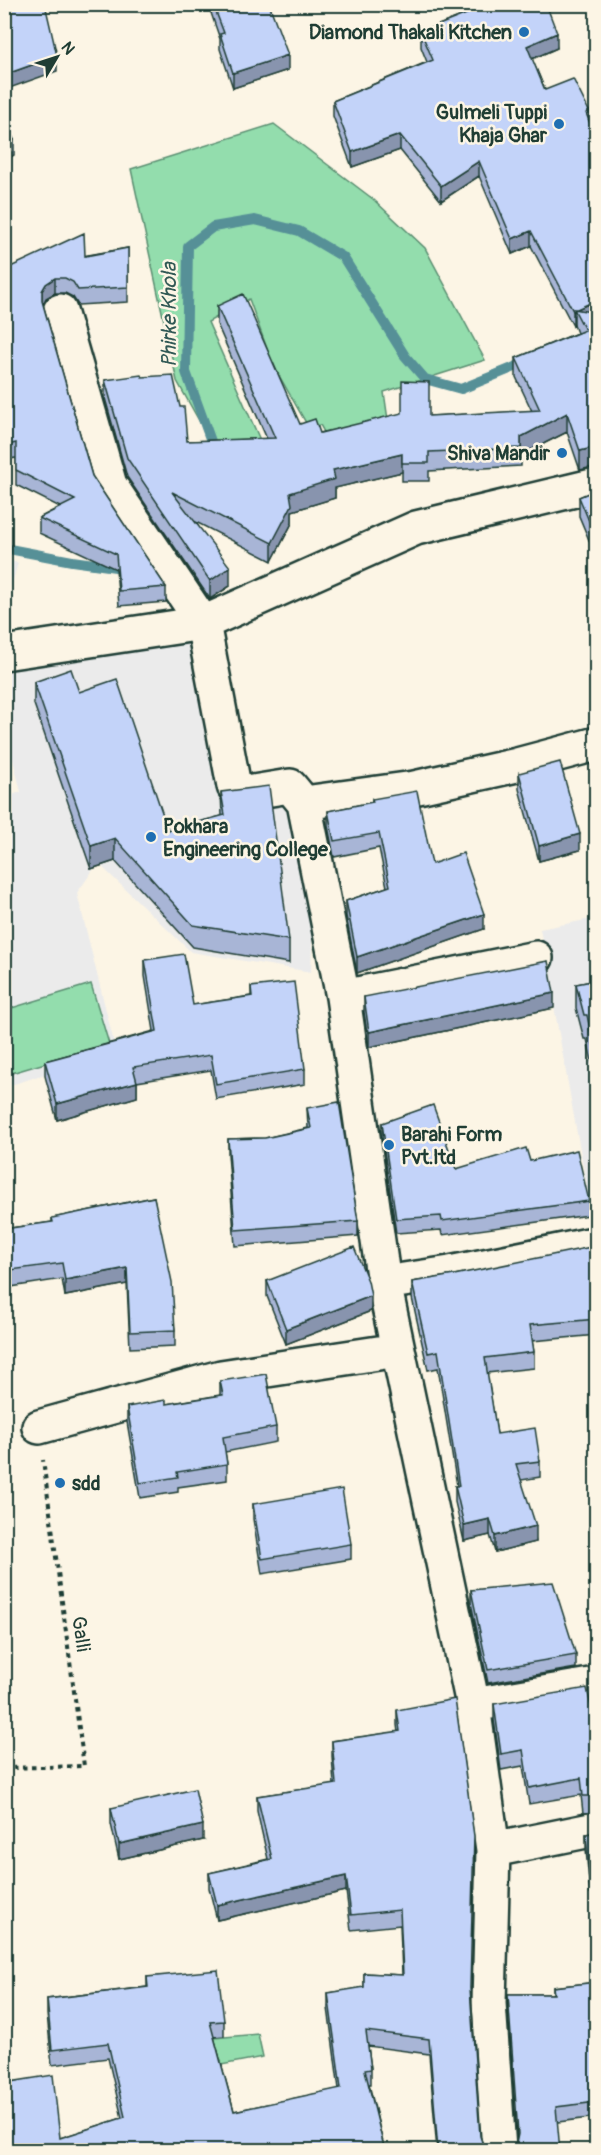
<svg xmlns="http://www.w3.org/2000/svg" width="601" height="2155" viewBox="0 0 601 2155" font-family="Pangolin,sans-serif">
<rect width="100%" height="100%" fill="#fcf5e5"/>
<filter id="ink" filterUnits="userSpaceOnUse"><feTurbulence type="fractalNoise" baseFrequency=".0167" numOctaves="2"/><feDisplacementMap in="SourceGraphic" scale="12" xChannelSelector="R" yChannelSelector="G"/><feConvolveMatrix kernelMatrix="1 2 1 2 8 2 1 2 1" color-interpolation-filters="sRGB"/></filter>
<g filter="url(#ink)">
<!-- built -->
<path fill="#ebebeb" d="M4,559l14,4 -13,45h-1z
M189,632l37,179 64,-12 23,116 -2,57 -120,-20 -93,-89 -21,30 39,158 -111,36v-290l16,-5 -16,-65v-65z
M596,918v320l-56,-309z"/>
<!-- green -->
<path fill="#93ddad" stroke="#598d70" stroke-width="1.5" d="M274,124l99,75 52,49 60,112 -101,32 4,28 -60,19 -8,-14 -11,3 -36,-63 -24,-66 -41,23 52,118 -48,4 -35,-63 -46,-212z
M91,984l18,60 -104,31v-65z
M258,2034l5,23 -109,21 -8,-34z"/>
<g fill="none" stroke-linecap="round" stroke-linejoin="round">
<!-- stream -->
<path stroke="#569097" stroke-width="10" d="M211,454l1,-10 -26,-72 2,-126 25,-19 42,-7 44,11 44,26 62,99 20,23 36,10 66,-27
M4,548l68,13 51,7"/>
<!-- minor casing -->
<g stroke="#1f3d34" stroke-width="38">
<path id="minor" d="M60,311l50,174 93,138 31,163 6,8 50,-8 14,17 39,194 41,286 89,422 20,145 -4,153 10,147
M4,653l199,-30 213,-95 180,-43
M304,803l110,-15 103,-23 79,-21
M343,997l193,-39
M384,1283l66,-10 139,-28
M39,1427l182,-50 177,-27
M473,1705l123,-21
M493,1850l103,-21"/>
</g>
<!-- path -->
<path stroke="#1f3d34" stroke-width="4" stroke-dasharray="4.5 4.5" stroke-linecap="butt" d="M4,1768l80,-2 -41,-306"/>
<!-- minor -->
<use href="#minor" stroke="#fcf5e5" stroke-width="33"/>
</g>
<!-- wall -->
<path fill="#a8b5d6" stroke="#1f3d34" stroke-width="1.5" d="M208,4h61l19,66 -55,18 -13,-39v-10z
M460,4h86l11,44 -25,11 13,31 44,34 8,18v325h-5l-12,3 -13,-38 -46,23v11l-92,5v10h-27v-9l-67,16v10l-43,13v12l-20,38 -76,-39 34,64 -20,13 -83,-122 -22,-79v-18l37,-3 45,64 80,-2 -50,-115v-18l83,118 20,9 109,-17 103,-5 -16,-34v-19l61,-25 -3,-8 -1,1 -42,-80 -19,8 -33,-78 -38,25 -41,-51 -48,17 -19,-51v-15l94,-39 -6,-15v-15l43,-17z
M128,248v54l-50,3 -5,-8 -8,-4h-10l-9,5 -3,6 49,172 74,111v15l-47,4 -3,-37 -77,-36v-15l21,-11 -44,-22v-27l-12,2v-190z
M597,485v74l-18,-43v-19l13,-5v-5z
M34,682l45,10 89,138 54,-14 -1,-24 68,148v23l-96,-16 -78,-86 -24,8 -57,-165z
M519,773l61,77 -41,11 -20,-72z
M372,799l60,65 52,65 -127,44 -11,-57v-15l41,-14 -8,-39 -45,9 -6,-31v-15l44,-9z
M145,960l48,45 58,-9v-9l54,82v15l-89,15 -5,-29 -74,12v15l-80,23 -12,-44v-15l109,-30 -9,-55z
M597,980v105l-10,-46h-3l-8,-31v-24z
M364,997l190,11 -185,39 -5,-35z
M307,1108l51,113v15l-123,10 -7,-92v-15l37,-1 43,-10z
M382,1123l74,46 74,-8 59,40v14l-147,20 -1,-5 -45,3 -14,-96z
M154,1197l21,133v16l-45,2 -3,-64 -62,12 -3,-17 -58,9v-59l48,-7v-4z
M597,1250v85l-65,6 2,11v16l-47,5 10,61 43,27v16l-19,3 15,62 -41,10 -5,-17 -26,6 -9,-39v-16h2l-19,-118 -10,2 -16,-72v-16l42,-7z
M267,1281l104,30 -85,33 -19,-48z
M220,1381l56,46v15l-51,10 2,12v16l-49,7v5l-38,6 -13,-76v-15l39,-3 54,-9z
M253,1504l98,40v15l-89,15 -9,-55z
M597,1527v62h-4l-3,-61z
M471,1590l105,65v13l-88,15 -17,-80z
M494,1704l103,30v78l-14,1 -2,-18 -52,9 -6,-38 -22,4 -7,-50z
M397,1710l74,282 9,144 3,9 6,6h-52l-8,-97 -61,-8 3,23v15h-2l16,67 -325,-13 62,-20 -14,-60 -56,7 -5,-51v-15l100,-12v-10l77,44v15l-10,1 20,74 105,-22 -11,-81v-15l36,-5v-15l38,2 -2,-50 -49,5 -5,-39 -129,29 -8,-32v-15l59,-14 -11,-48v-15l77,-11 -2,-29v-15l66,-9 -1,-7z
M111,1808l92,32 -84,19 -8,-35z
M597,1832v61h-7l-4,-43v-16z
M597,1982v135l-39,5 -42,22 1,-6 -9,-129v-15h45v-7z"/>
<!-- shaded-wall -->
<path fill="#8894ae" stroke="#1f3d34" stroke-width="1.5" d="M557,33v15l-30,13v-15z
M288,55v15l-55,18v-15z
M57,56v15l-53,19v-15z
M589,111v15l-3,-13z
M400,135v15l-48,17v-15z
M14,140v15l-10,6v-16z
M597,153v15l-4,-14z
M479,161v15l-38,25v-15z
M531,231v15l-19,8v-15z
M55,278v15l-9,5 -4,8v-15l4,-7z
M597,300v15l-22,-5z
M574,310v15l-1,1v-15z
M567,413v19l-46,23v-18z
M592,448v19l-12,3v-19z
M402,454v18l-67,16v10l-43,13v12l-20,38v-18l18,-50 43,-23z
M230,567v19l-20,13v-18z
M580,834v16l-41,11v-15z
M115,838v23l-24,8v-23z
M8,884v17l-4,1v-17z
M484,914v15l-127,44v-16z
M554,993v15l-185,39v-15z
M137,1082v15l-80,23v-16z
M127,1268v16l-62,12v-16z
M371,1296v15l-85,33v-15z
M490,1519v16l-26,6v-16z
M536,1526v16l-41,10v-16z
M203,1825v15l-84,19v-15z
M346,1876v15l-129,29v-15z"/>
<!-- building -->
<path fill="#c3d3f9" stroke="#1f3d34" stroke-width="1.5" d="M4,4h41l12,52 -53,19z
M213,4h56l19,51 -55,18 -13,-39 4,-1z
M466,4h80l11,29 -30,13 18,44 28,-11 16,32 -3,2 11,29v11l-4,1 4,9v137l-20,9h-3l1,1 -2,1 -42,-80 -19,8 -33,-78 -38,25 -41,-51 -48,17 -19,-51 100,-41 -12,-28 48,-19z
M4,117l10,23 -10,5z
M84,233l1,23 43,-8v39l-50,3 -5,-8 -8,-4h-10l-9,6 -4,7v10l50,175 74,111 -47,4 -3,-37 -77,-36 36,-18 -59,-30v-27l-12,3v-176z
M243,294l57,130 15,-5 5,14 82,-20v-32l27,1v34l111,-6 -24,-52 69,-28 -11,-21 23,4v135h-5l-12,3 -13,-38 -46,24v11l-92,4v11h-27v-9l-69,16 2,9 -45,14 2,12 -20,38 -100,-51 58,75 -20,14 -83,-123 -22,-78 36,-5 1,2 31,-2 7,32h4l3,34 88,-3 -58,-132z
M597,485v55l-18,-43 14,-6 -1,-4z
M71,669l8,23 38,-13 51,151 57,-15 -4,-23 48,-6 20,154 -96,-15 -78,-87 -24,8 -57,-164z
M560,762l20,72 -41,12 -20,-73z
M417,791l15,73 31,-11 21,61 -127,43 -11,-56 44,-15 -11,-53 -45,8 -6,-30 45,-9 -1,-3z
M4,873l4,11 -4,1z
M184,954l9,51 59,-9 -1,-9 43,-5 11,87 -89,15 -5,-29 -78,12 4,15 -80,22 -12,-43 112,-30 -12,-71z
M548,961l6,32 -185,39 -5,-35z
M597,980v81l-10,-46h-3l-8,-31z
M339,1102l19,119 -123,9 -7,-91 37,-1 46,-10 -4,-20z
M433,1105l23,64 70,-21 4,13 47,-11 12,51 -147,20 -1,-5 -45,3 -14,-96z
M154,1197l18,85 3,48 -45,2 -3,-64 -62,12 -3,-17 -58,8v-42l49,-7 -1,-4z
M596,1246l1,73 -67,6 4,27 -49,6 12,76 38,-6 5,33 -24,3 20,62 -41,10 -5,-17 -26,6 -9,-39h4l-21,-135 -10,2 -16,-71 42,-7z
M354,1247l14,34 3,15 -85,33 -19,-48z
M266,1374l10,53 -53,10 4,27 -50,8 1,5 -38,6 -13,-76 39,-7v4l57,-9 -3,-14z
M342,1489l9,55 -89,15 -9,-55z
M597,1527v47h-4l-3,-46z
M553,1582l23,73 -88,15 -17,-80z
M587,1688l10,46v62h-14l-2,-18 -52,10 -6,-38 -22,4 -7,-50z
M455,1699l19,137 -4,152 10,148 3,9 6,6h-51l-9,-112 -63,-8 5,38 -6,1 20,81h-381v-68l49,-8 7,63 65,-21 -17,-74 -56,7 -5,-51 101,-12 -1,-10 71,-7 6,51 -14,1 24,89 107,-23 -13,-95 36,-6v-14l39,2 -3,-65 -49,5 -5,-39 -129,29 -8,-32 63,-14 -15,-63 79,-12 -4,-43 68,-10 -3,-21z
M195,1789l8,36 -84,19 -8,-36z
M597,1832v45h-7l-4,-43z
M597,1982v120l-41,5 4,44h-51l7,-7 2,-10 -10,-140h46l-1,-7z"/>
</g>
<!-- markers -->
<g fill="#1f6fb2" stroke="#fcf5e5" stroke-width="2">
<circle cx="524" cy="32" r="6"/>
<circle cx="559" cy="124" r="6"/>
<circle cx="562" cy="453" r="6"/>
<circle cx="151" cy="837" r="6"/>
<circle cx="389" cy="1145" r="6"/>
<circle cx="60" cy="1483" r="6"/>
</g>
<g text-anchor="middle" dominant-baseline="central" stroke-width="5" stroke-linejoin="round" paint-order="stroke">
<!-- poi labels -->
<g font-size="20" font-weight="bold" fill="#1f3d34" stroke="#fcf5e5" text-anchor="end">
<text x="512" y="32">Diamond Thakali Kitchen</text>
<text x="547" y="112">Gulmeli Tuppi<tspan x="547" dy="23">Khaja Ghar</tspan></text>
<text x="550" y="453">Shiva Mandir</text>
<text x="163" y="826" text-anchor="start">Pokhara<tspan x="163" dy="23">Engineering College</tspan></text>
<text x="401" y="1134" text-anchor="start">Barahi Form<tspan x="401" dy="23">Pvt.ltd</tspan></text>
<text x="72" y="1483" text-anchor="start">sdd</text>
</g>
<!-- street labels -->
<g font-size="20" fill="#1f3d34" stroke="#fcf5e5">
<text transform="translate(81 1634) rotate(82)">Galli</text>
</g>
<!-- water labels -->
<g font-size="21" font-style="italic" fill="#315955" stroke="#fcf5e5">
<text transform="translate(169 315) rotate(-90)">Phirke Khola</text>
</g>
</g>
<!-- margin -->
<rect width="601" height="2155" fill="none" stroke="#fcf5e5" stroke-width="24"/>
<rect x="12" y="12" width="577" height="2131" fill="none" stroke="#1f3d34" stroke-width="2" filter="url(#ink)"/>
<!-- north arrow -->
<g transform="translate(57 57) rotate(51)" stroke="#fcf5e5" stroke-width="4.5" paint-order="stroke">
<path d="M0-4.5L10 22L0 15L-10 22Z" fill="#1f3d34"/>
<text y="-9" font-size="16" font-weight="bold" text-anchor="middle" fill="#1f3d34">N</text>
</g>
</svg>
